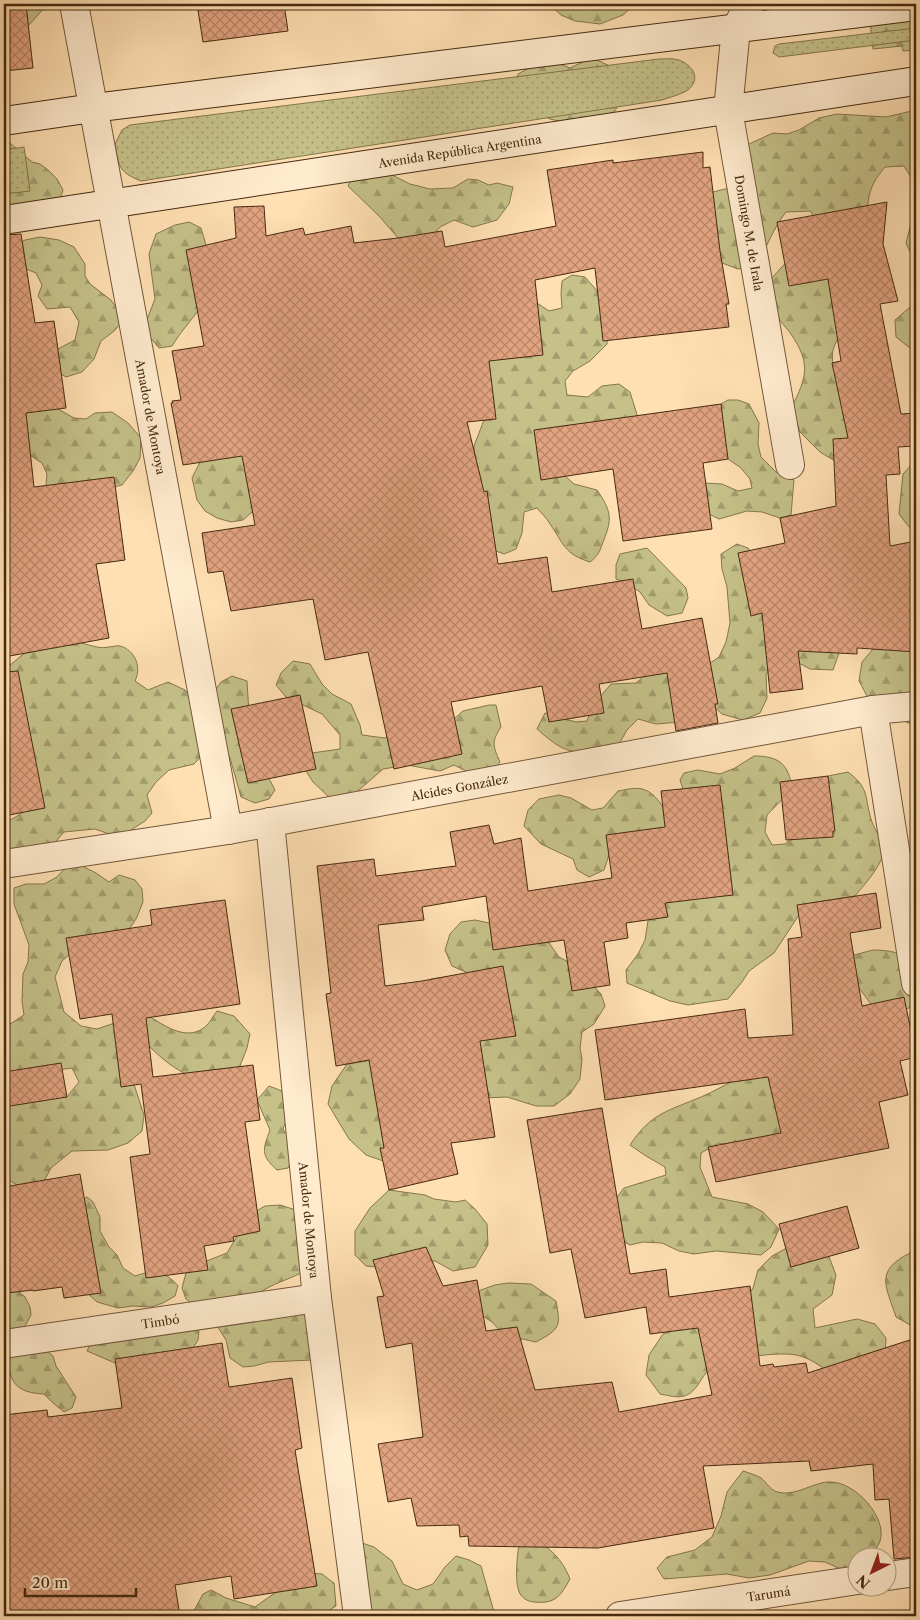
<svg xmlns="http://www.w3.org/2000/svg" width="920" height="1620" viewBox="0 0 920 1620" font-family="'Libre Caslon Text',serif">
<defs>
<pattern id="forest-firs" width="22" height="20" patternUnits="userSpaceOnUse" patternTransform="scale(1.25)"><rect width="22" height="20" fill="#c5c189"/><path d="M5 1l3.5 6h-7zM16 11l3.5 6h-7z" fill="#a29d6f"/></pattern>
<pattern id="park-dots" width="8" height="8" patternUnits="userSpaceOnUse" patternTransform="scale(1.25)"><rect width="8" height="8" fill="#c5c189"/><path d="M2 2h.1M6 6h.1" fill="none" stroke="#a29d6f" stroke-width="1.8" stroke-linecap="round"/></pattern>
<pattern id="building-cross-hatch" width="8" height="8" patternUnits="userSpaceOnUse" patternTransform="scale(1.25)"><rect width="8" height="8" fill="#e2a380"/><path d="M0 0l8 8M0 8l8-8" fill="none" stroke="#b98567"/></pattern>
</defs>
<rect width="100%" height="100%" fill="#ffe0b3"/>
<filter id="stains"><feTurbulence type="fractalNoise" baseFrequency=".004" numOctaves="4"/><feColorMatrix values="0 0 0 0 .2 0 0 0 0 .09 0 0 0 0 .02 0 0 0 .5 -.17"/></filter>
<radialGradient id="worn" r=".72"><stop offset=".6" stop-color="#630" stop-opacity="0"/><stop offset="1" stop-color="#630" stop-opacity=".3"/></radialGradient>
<!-- forest -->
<path fill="url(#forest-firs)" stroke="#86764d" d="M4,4h44l-20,22 -24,-2z
M549,4h-1h87l-12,11 -23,9 -25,-3 -14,-6z
M916,7v43l-13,1 -1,-5 -29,3 -4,-38z
M595,59l21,10 7,30 -9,13 -13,4 -20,1 -14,6 -17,-4 -17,-9 -17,-25 2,-11c20,-11 30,-16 52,-6l17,-8z
M916,110v150l-3,-2 -7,-15 8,-32v-29l-10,-16 -19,1c-14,17 -17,26 -18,49l-38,19 -19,-24 -24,1c-13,16 -19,36 -30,53l-18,4 -16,-6 -25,-67 32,-8 20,-44 24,-11 14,1 12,-4 20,-12 18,-4 49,3z
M4,138l28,24 8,2 8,6 9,9 6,11 -5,16 -54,10z
M370,164l40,20 20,5 23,-1 15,-9 10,1 11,5 8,-2 16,4 -4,17 -12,16 -24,7 -19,-7 -14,7 -14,17 -28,-6 -18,-21 -32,-31 7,-14z
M189,222l12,6 5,17 -4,17 -4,49 -18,23 -8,12 -13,2 -9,-11 -4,-15 9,-23 -6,-45 7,-20 19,-9z
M40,237l19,3 15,7 11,17v12l5,8 21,16 9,13 2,9 -8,9 -13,10 -7,18 -12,13 -16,5 -10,-6 -2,-20 21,-11 4,-18 -9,-15 -23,2 -9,-13 4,-11 -6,-12 -22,-9v-18l11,-6z
M823,253l20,76c-3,6 -8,14 -10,21 -5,28 20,56 33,79l-31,32 -15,-9 -20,-20 -8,-25c15,-31 19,-43 -1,-73 -4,-6 -11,-12 -14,-19 -4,-10 -6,-23 -8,-34l24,-26z
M572,275l13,2 14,16 10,33 -2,18 -17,17 -17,10 -8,10 2,14 21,2 14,-11 17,-2 11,8 9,29 -86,44 21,19 23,6c14,21 16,28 6,52 -3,9 -5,14 -13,20 -26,-8 -26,-18 -40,-38 -3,-6 -9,-11 -13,-16l-13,4 -2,21 -6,16 -12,5 -8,-3 -16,-19 -8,-19 9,-34 -6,-20 -1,-13 10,-26 -7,-55 27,-12 17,5 12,-12 -11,-53 27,18 13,-3 -1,-14 1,-13z
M916,306v45l-1,1 -19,-15 -1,-17 14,-12z
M4,386l6,11 48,12 16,9 12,1 9,-6 17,-1 16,11 13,15 -1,20 -7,13 -11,14 -62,14 -14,-15 1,-10 -5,-11 -23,-15 -15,-3z
M728,400h10l11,4 10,19 -1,21 3,13 15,15 18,8 -3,35 -11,3 -18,-6 -15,-1 -28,8 -14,-7v-29l17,1 16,7 14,-3 -2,-9 -9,-11 -13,-9 -7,-17v-38z
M250,436l11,60 -9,16 -9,8 -12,2 -14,-4 -12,-7 -8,-11 -5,-22 7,-14 13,-18z
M916,460v70l-7,-3 -10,-13 4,-40z
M737,544l11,4 16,21 75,84 -6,17 -23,-1 -17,-9 -17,3 -10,11 1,24 -7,15 -17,7 -21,-6 -17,-15 -24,23 -25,2 -18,-5 -11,11 -8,14c-41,10 -49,15 -82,-15l8,-16 31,9 11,-1 6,-16 18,-21 25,-1 14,-12 50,-1 19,-13 7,-15 4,-19 -3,-36 -5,-18 -1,-15z
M647,548l39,40 2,10 -6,15 -15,3 -18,-11 -9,-13 -15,-10 -9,-3v-14l4,-11z
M66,638c10,3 21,7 31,9 9,2 18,-2 23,-1 15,4 22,21 15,35l13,9 20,-8 17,8 15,18 7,42 -13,14 -25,6 -13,12 -9,13 5,18 -7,8 -17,11 -19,2 -14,-5 -31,3 -12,14 -48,11v-33l18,-11 8,-12 -17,-67 -9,-20v-44l33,-27z
M911,642h5v84l-27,-11 -22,-19 -8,-15 3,-19 11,-13z
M293,661l17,3 12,20 10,10 19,10 9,21 2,10 23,3 16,-10 53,-9 9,-8 26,-6h7l5,22c-10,15 -8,19 -1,35l-9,12 -17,1 -20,-10 -14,6 -33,-6 -24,4 -32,28 -21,1 -17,-16 -7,-11 6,-18 28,-4v-14l-18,-21 -36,-17 -10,-12 5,-12z
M232,676l15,5 2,33 16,57 10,19 -6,9 -14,4 -14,-6 -11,-39 -8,-15 -8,-51 7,-10z
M754,756c25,0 35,8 38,33l-25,26 -2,17 7,13 13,-1 20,-16 23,-52 20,-4c23,17 16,27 24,50 3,9 12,19 11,29 0,14 -20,35 -28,45l-44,7 -12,12 -25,38 -25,18 -7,11 -14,17 -40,6 -18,-4 -43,-18 -1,-13 12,-16 7,-14 6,-39 -42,-46 -5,15 -15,7 -12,-7 -4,-11 -32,-15 -17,-18 4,-16 11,-11 20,-4 12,3 21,12 11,-2 15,-17c7,-1 17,-4 24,-2 17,4 24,25 32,39l9,-39 -3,-9 4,-7 14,-3 22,4 15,-6z
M78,864l18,9 13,9 10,-7 16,5 7,9 1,13 -7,17 -6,9 -53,20 -15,13 -7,16 9,35 17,14 16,3 47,-16c17,10 41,30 61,14 5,-4 8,-11 12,-16l17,5 16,18 -3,14 -9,23 -34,12c-24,-11 -36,-18 -55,-37l-13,2 -9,15 17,52 -2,16 -14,12 -20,7 -36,1 -21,17 -9,17 -17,5 -21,-13 1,-72 10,-7 52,-1 12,-15 -7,-14 -15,2 -51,13 -2,-1v-54l20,-13 -2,-14 1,-27 5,-12 1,-17 -15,-41v-16l12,-4h18l13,-7 10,-11z
M475,920l28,6 17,1 29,16 10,14 15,8 15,16 12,13 4,12 -11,18 -12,8 -2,16 2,11 -2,20 -10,15 -16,12h-18l-29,-9 -24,1 -94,65 -23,-8 -17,-16 -21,-35 4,-18 15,-22 20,-3 34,-13 28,-58 2,-11 14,-2 17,8 6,-12 -16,-7 -7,-16 5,-16 11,-12z
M873,950c17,0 29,3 43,12v43l-20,8 -25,-9 -21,-28 -1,-13 5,-8z
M743,1075l43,2 12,52 -57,18 -22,-4 -18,10 -1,14 12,30 36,7 15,8 16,17 -8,18 -10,8 -45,-4 -22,3 -15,-3 -17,-8 -19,-1 -13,3 -12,-6 -7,-34 13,-17 42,-13 -1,-8 -19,-11 -16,-11c21,-32 38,-34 71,-48 14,-6 28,-14 42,-22z
M269,1086l13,5 6,25 -5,13 8,12 3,14 -6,13 -11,2c-17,-15 -14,-21 -7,-40l-13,-30z
M389,1190l36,5 9,4 22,3 9,-2 10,9 12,15 1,21 -13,22 -22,4 -18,-10h-24l-25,7 -20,-2 -11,-11v-24l15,-23z
M87,1197l6,5 7,15v14l9,16 8,8 6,13 12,8 20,-6c9,4 17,8 23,16l-3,10 -12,7 -12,4 -18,-1 -15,2 -21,-6 -12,-11 -8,-88z
M280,1205l16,5 5,63c-14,7 -29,11 -42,20l48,17 5,50 -43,2 -15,4 -11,1 -13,-9 -4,-18 -12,-19 -28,-22 -4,-11 4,-15 13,-9 28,-11 23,-38 15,-9z
M804,1246l22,3 10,26 -4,20 -19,14 2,19 42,-9 18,5 11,14 -1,22 -43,22c-14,-10 -29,-24 -46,-27 -21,-4 -74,4 -90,18 -3,3 -6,9 -9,13 -11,15 -21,11 -37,8l-14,-19 3,-20 14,-21 24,-10 55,-20 11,-16 5,-18 14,-14 13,-7z
M910,1253h6v73h-4l-16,-9c-10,-31 -22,-46 14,-64z
M508,1283l23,1 25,17c5,26 4,28 -20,41l-13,-3h-15l-16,-17 -9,-6 -5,-25 17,-6z
M4,1288h10l11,9 5,10 1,8 -7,13 -20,12z
M190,1322l9,9 -1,9 -10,16 -44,8 -29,-1 -28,-12 10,-22z
M34,1342l19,14 3,10 20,31 -4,11 -8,4 -12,-10 -8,-8c-25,-1 -36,-10 -35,-36l15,-14z
M743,1471c6,2 13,4 18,7 5,4 9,11 14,13 18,8 39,-10 56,-9 24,0 57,36 49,59 -2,6 -7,12 -10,16l-12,1 -1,6 -14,6 -18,-8 -16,-1 -39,14 -21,3 -22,-4 -63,5 -7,-11 10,-11 28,-7 17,-13 9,-21 6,-24z
M532,1536c18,13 30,22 38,43 -10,18 -15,25 -36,23 -4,0 -11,-3 -13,-7 -7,-8 -4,-39 -2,-50z
M362,1543l12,4 18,14 11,23 14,6 16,-6 12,-17 11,-11 13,4 12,6 13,46 5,4h-119l-32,-21z
M308,1573l14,1 12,9 2,23 -16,10h-129l12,-22 8,-4 15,8 29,9 31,-22z"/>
<!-- park -->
<path fill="url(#park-dots)" stroke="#86764d" d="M916,28v12l-137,17 -6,-4 2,-7 4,-2z
M659,59c6,0 14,-1 20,1 13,5 23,18 9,30 -8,5 -18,7 -26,10l-521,81c-23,-9 -22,-15 -26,-37l7,-14 8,-5z
M24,147l6,44 -26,3v-44z"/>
<!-- building -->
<path fill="url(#building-cross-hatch)" stroke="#472a11" d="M4,4h22l7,64 -29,3z
M197,4h87l4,27 -85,11z
M703,152v16l7,-1 10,84 9,53h-3l3,23 -126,14 -8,-73 -60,12 8,75 -54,6 7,58 -29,3 17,70 3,-1 11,73 49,-7 5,35 81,-13 9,50 60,-11 16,86h-3l3,19 -42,8 -9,-58 -68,11 5,29 -55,9 -7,-36 -91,16 11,52 -68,15 -26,-117 -43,8 -12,-61 -82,12 -8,-40 -15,2 -6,-40 53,-8 -13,-69 -59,9 -12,-62h2l-1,-2 9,-1 -9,-49 32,-5 -18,-96 50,-12 -2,-31 30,-1 2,30 37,-8 2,7 46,-9 3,17 44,-5 44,-7 3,16 111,-21 -9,-56 66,-10v3z
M887,202l-4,42 15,57 -18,3 21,110 15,-1v33l-18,1 2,27 -14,1 4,71 26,-5v111l-59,-4v6l-59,-3 5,38 -33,4 -8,-80 -11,3 -13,-63 47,-10 -5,-25 56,-12 -3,-67 15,-1 -16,-75 9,-2 -13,-82 -39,7 -12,-64z
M21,234l14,89 19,-2 12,87 -40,5 8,74 80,-10 11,83 -29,4 13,74 -105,19v-422z
M721,404l7,55 -25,4 9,66 -89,12 -10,-72 -72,11 -7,-50z
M18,671l27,137 -41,8v-144z
M300,695l16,74 -68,14 -17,-74z
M828,776l7,55h-2v6l-47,3 -6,-58z
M720,785l13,110 -68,8 3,14 -42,6 2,15 -24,4 6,43 -38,6 -8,-51 -71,10 -7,-54 -64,11 2,13 -46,5 7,61 37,-5 81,-15 13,70 -36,5 15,96 -44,6 7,31 -69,16 -9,-42h4l-15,-88 -33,6 -10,-72 5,-1 -14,-127 57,-7 2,17 80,-10 -6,-34 39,-7 5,19 27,-6 7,53 84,-13 -6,-43 59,-8 -4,-36z
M876,893l5,35 -31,5 12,73 42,-9 12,58v2l-16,4 8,34 -29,7 10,46 -173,34 -8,-35 73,-14 -13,-56 -163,23 -10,-70 150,-21 3,29 45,-3 -5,-96 14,-2 -5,-32z
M225,900l15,104 -94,14 7,59 100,-12 7,55 -15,2 15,109 -27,6 1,4 -30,5 4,24 -62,8 -16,-121 20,-3 -9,-70 -20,3 -9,-73 -32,5 -14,-81 86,-13 -2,-15z
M61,1063l6,34 -57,9 -6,-34z
M602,1108l28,166 36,-5 3,28 81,-11 10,80 13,-2 1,3 32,-4 2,10 108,-35v219l-22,2 -5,-60 -14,1 -2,-36 -62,7 -2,-10 -106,5 11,62 -116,20 -129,-2 -1,-10 -8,1 -1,-12 -42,1 -6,-28 -23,4 -10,-58 45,-7 -11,-94 -26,5 -9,-51 7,-1 -11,-36 53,-13 17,39 34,-6 9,51 31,-4 18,63 77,-8 7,30 93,-17 -14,-67 -48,6 -4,-27 -61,11 -14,-69 -21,4 -23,-133z
M80,1174l21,119 -37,5 -2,-11 -29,4v-1l-26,3 -3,-17v-89z
M847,1206l12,42 -68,19 -12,-43z
M222,1343l7,44 63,-9 10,70 -7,2 22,136 -83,13 -3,-23 -56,9 5,31h-176v-201l43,-5 1,7 74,-9 -7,-49z"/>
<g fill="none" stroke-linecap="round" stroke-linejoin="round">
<!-- minor casing -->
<g stroke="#75583a" stroke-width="30">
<g id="minor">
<path id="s1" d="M74,4l154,826"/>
<path id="s2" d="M750,4l-14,24 -8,82 62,355"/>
<path d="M873,710l43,273"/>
<path id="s3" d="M270,822l47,476 41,318"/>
<path id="s4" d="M4,864l224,-34 645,-120 43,-4"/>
<path id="s5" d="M4,1344l313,-46"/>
<path d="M888,1576l28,-4"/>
<path id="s6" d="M620,1616l238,-36"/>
</g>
</g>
<!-- secondary casing -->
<g stroke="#472a11" stroke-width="30">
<g id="secondary">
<path d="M4,121l89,-13 823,-102"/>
<path id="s7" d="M4,220l912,-139"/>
</g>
</g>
<!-- minor -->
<use href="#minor" stroke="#ffebce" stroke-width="28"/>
<!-- secondary -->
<use href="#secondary" stroke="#ffebce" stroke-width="28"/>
</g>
<g text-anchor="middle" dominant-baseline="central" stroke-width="5" stroke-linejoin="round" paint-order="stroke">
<!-- street labels -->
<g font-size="12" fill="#472a11" stroke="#ffebce">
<text stroke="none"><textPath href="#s7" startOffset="461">Avenida República Argentina</textPath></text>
<text stroke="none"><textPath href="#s2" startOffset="235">Domingo M. de Irala</textPath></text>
<text stroke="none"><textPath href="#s1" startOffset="420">Amador de Montoya</textPath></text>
<text stroke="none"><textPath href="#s4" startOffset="462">Alcides González</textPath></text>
<text stroke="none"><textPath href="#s3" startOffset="400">Amador de Montoya</textPath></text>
<text stroke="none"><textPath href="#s5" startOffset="158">Timbó</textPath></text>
<text stroke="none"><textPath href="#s6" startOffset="150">Tarumá</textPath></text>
</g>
</g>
<!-- margin -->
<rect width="920" height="1620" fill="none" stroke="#ffe0b3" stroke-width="20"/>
<rect x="5" y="5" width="910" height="1610" fill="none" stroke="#472a11" stroke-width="2.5"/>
<rect x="10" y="10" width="900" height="1600" fill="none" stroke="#472a11"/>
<!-- north arrow -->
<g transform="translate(872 1572) rotate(222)"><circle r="24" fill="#ffebce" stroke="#b59e82"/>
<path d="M0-4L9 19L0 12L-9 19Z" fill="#8f2418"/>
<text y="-8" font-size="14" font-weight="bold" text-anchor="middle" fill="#472a11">N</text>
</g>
<!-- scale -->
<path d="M25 1588v8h111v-8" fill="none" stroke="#472a11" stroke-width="2.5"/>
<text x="32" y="1588" font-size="15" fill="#472a11" stroke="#ffebce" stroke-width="4" paint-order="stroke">20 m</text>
<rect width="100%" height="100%" filter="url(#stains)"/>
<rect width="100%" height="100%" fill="url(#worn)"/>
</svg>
